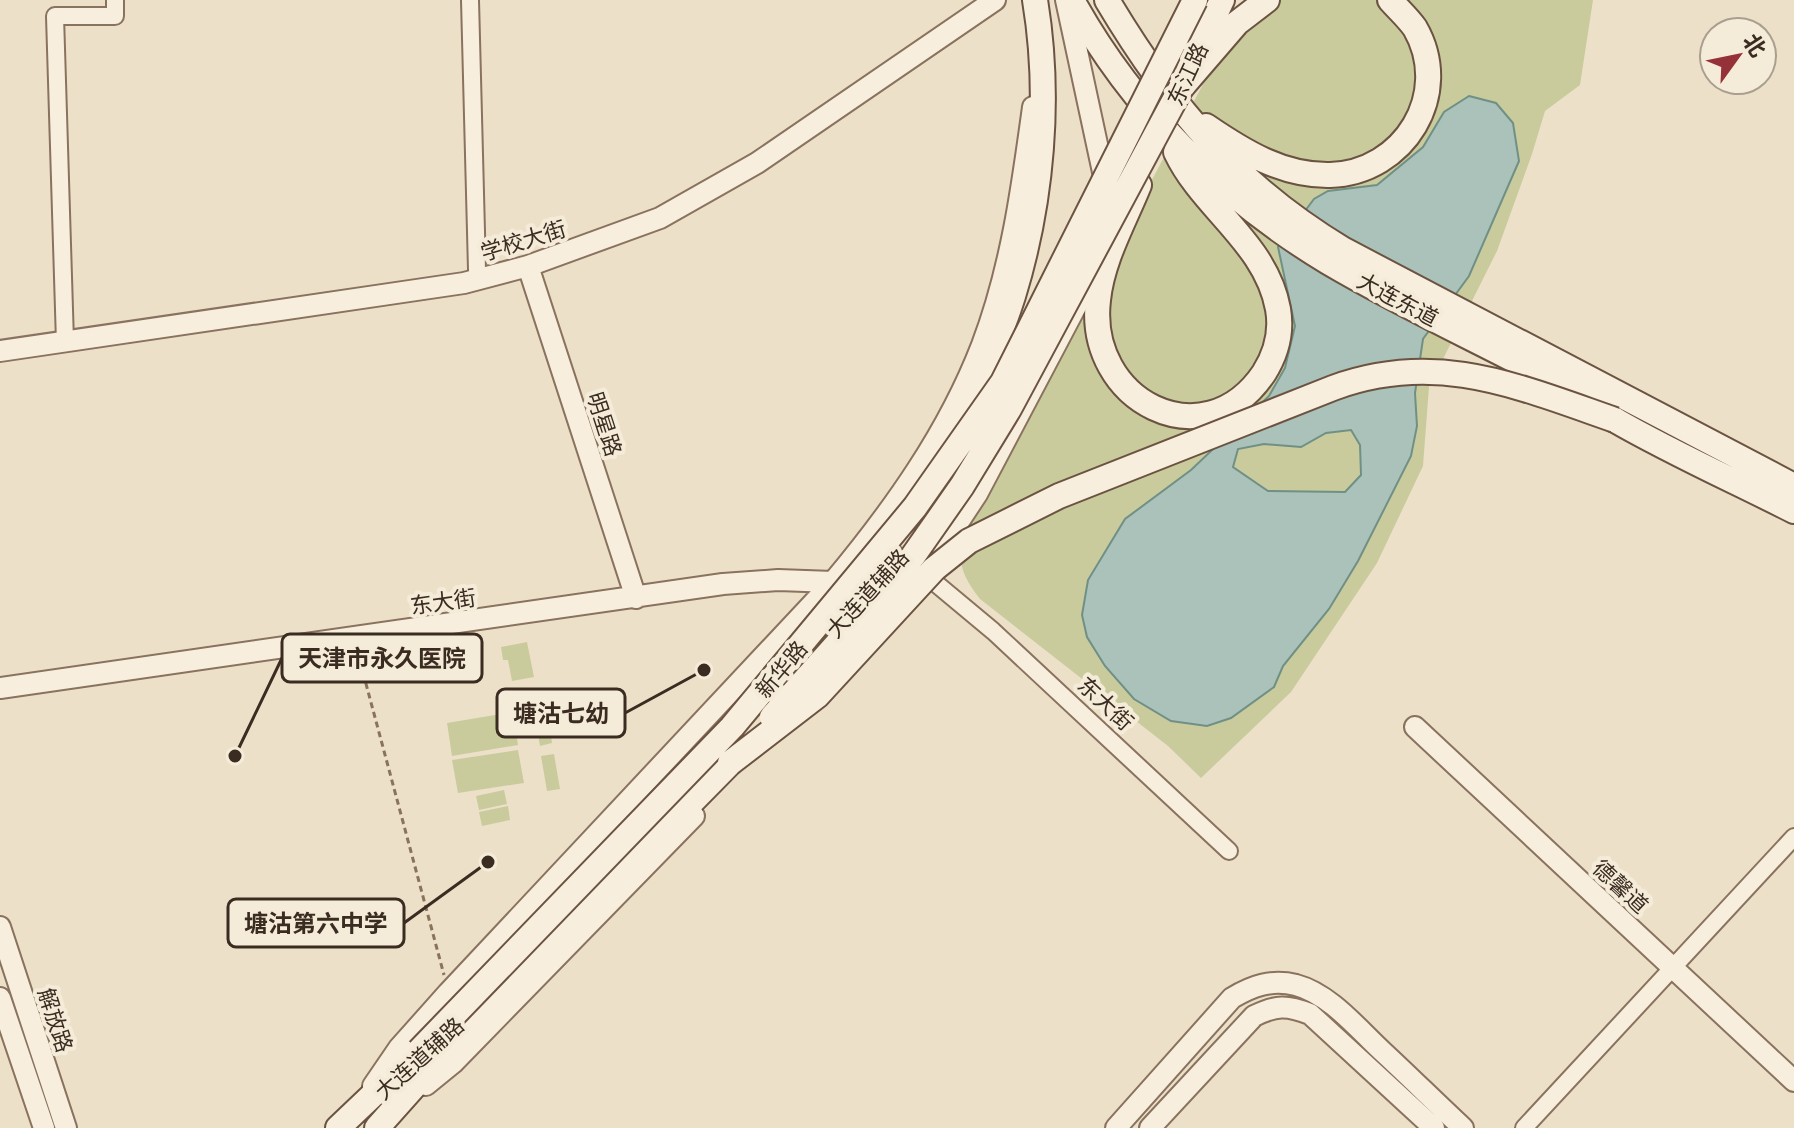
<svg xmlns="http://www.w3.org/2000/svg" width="1794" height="1128" viewBox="0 0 1794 1128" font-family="'PT Serif','Noto Sans SC',serif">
<rect width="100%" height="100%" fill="#ede0c9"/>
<!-- green -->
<path fill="#c9cb9d" d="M1248,0h345l-13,85 -35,26 -13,43 -35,97 -68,136 -6,79 -46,97 -86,129 -90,86 -33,-32 -188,-147c-27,-34 -23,-50 -5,-88z
M527,642l7,35 -22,4 -4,-21h-5l-2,-13z
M547,708l5,35 -12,3 -6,-35z
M513,712l5,33 -66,11 -5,-33z
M518,750l6,33 -66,10 -6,-33z
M554,754l6,35 -13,2 -6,-35z
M504,790l3,14 -28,6 -3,-14z
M508,806l2,14 -28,6 -3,-14z"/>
<!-- water -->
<path fill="#aac2b9" stroke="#709086" stroke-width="2" fill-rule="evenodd" d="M1469,96l27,7 17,20 6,38 -50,115 -46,63 -8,54 2,33 -6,30 -53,105 -29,48 -46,57 -9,21 -43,31 -24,8 -36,-5 -37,-22 -29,-33 -18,-29 -5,-22 6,-35 37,-61 66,-49 78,-74 16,-28 10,-42 -17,-79 36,-48 14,-8 49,-6 46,-38 21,-35zM1351,430l9,15 1,30 -16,17 -77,-1 -35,-24 5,-18 26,-5 37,3 25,-14z"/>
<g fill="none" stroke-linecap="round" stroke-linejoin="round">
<!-- minor casing -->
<g stroke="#89725e" stroke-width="20">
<path id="minor" d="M470,0l7,270 5,8
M65,342l-10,-326h60v-16
M876,542l45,29 72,60 236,220
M1524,1128l270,-291"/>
</g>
<!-- tertiary casing -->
<g stroke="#89725e" stroke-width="24">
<path id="tertiary" d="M1066,0l40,186
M528,266l108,332
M0,351l464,-68 64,-17 132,-48 97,-55 238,-163
M919,572l31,-37 27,-41 106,-201
M0,688l723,-104 55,-4 55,2 56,23
M1415,727l379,354
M0,927l66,201
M0,998l44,130
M426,1085l27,-22 241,-247
M373,1086l26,-38 49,-55 385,-411c60,-72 115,-149 149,-237 29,-76 40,-157 51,-238
M1116,1128l116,-130c20,-12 39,-19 64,-13 34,9 62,44 87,67 27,25 53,51 80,76
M1150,1128l104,-112c22,-11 33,-11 56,-2l124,114"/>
</g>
<!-- secondary casing -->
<g stroke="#6b5341" stroke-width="28">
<path id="secondary" d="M1072,0c60,109 150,198 256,262 71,42 147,77 221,116 23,12 43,28 66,42 57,33 120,61 179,91
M1107,0c63,106 130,186 237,250l450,236
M1190,68l32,-68
M1181,88l56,-65 30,-23
M1206,126c38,26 77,50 124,49 74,-2 123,-81 85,-147 -7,-10 -17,-19 -25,-28
M1139,185c-15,37 -37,75 -41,115 -12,101 106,162 166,73 12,-19 18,-41 14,-64 -12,-66 -75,-100 -102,-157
M954,443c21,-49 43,-97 59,-147 29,-94 38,-199 22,-296
M338,1128l81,-77
M377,1128l57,-64 296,-301"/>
</g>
<!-- path -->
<path stroke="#89725e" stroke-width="3" stroke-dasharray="6 4" stroke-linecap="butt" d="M358,654l86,321"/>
<!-- minor -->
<use href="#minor" stroke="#f8eedd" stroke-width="16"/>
<!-- tertiary -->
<use href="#tertiary" stroke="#f8eedd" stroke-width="20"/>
<!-- secondary -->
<use href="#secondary" stroke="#f8eedd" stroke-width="24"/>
<!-- secondary-bridge casing -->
<g stroke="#6b5341" stroke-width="28" stroke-linecap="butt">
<path id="secondary-bridge" d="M772,717l114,-128 27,-33 49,-70 47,-77 172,-321
M730,763l87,-67 117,-127 35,-28 90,-45 274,-108c103,-38 184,-2 282,32
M419,1051l313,-324 183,-220 88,-125 192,-382"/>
</g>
<!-- secondary-bridge -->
<use href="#secondary-bridge" stroke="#f8eedd" stroke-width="24"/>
</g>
<g text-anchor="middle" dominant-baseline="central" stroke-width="8" stroke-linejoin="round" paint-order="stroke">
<!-- street labels -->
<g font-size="22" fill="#3a2c21" stroke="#f5ebd9">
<text transform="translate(1187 74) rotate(-65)">东江路</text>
<text transform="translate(523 240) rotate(-17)">学校大街</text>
<text transform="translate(1398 299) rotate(28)">大连东道</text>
<text transform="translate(605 424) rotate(72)">明星路</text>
<text transform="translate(867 593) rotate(-48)">大连道辅路</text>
<text transform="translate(443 601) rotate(-8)">东大街</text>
<text transform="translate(781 669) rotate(-50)">新华路</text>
<text transform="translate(1106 703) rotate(43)">东大街</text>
<text transform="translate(1621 886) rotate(43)">德馨道</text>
<text transform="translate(56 1020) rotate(72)">解放路</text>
<text transform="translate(419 1058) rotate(-42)">大连道辅路</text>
</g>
</g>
<!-- callouts -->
<path fill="none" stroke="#3a2c21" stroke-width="3" d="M235 756L282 658M704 670L625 713M488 862L404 923"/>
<g fill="#3a2c21" stroke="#f5ebd9" stroke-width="3">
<circle cx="235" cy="756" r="8"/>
<circle cx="704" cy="670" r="8"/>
<circle cx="488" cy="862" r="8"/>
</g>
<g fill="#f5ebd9" stroke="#3a2c21" stroke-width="3">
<rect x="282" y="634" width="200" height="48" rx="8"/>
<rect x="497" y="689" width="128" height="48" rx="8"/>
<rect x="228" y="899" width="176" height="48" rx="8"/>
</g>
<g font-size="24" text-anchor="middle" font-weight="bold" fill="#3a2c21">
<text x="382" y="667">天津市永久医院</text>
<text x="561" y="722">塘沽七幼</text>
<text x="316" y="932">塘沽第六中学</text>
</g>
<!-- north arrow -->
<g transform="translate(1738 56) rotate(57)"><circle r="38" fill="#f5ebd9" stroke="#aa9f8f" stroke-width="2"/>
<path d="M0-6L14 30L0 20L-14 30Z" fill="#953139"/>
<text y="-12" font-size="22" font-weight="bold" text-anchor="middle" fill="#3a2c21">北</text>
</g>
</svg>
